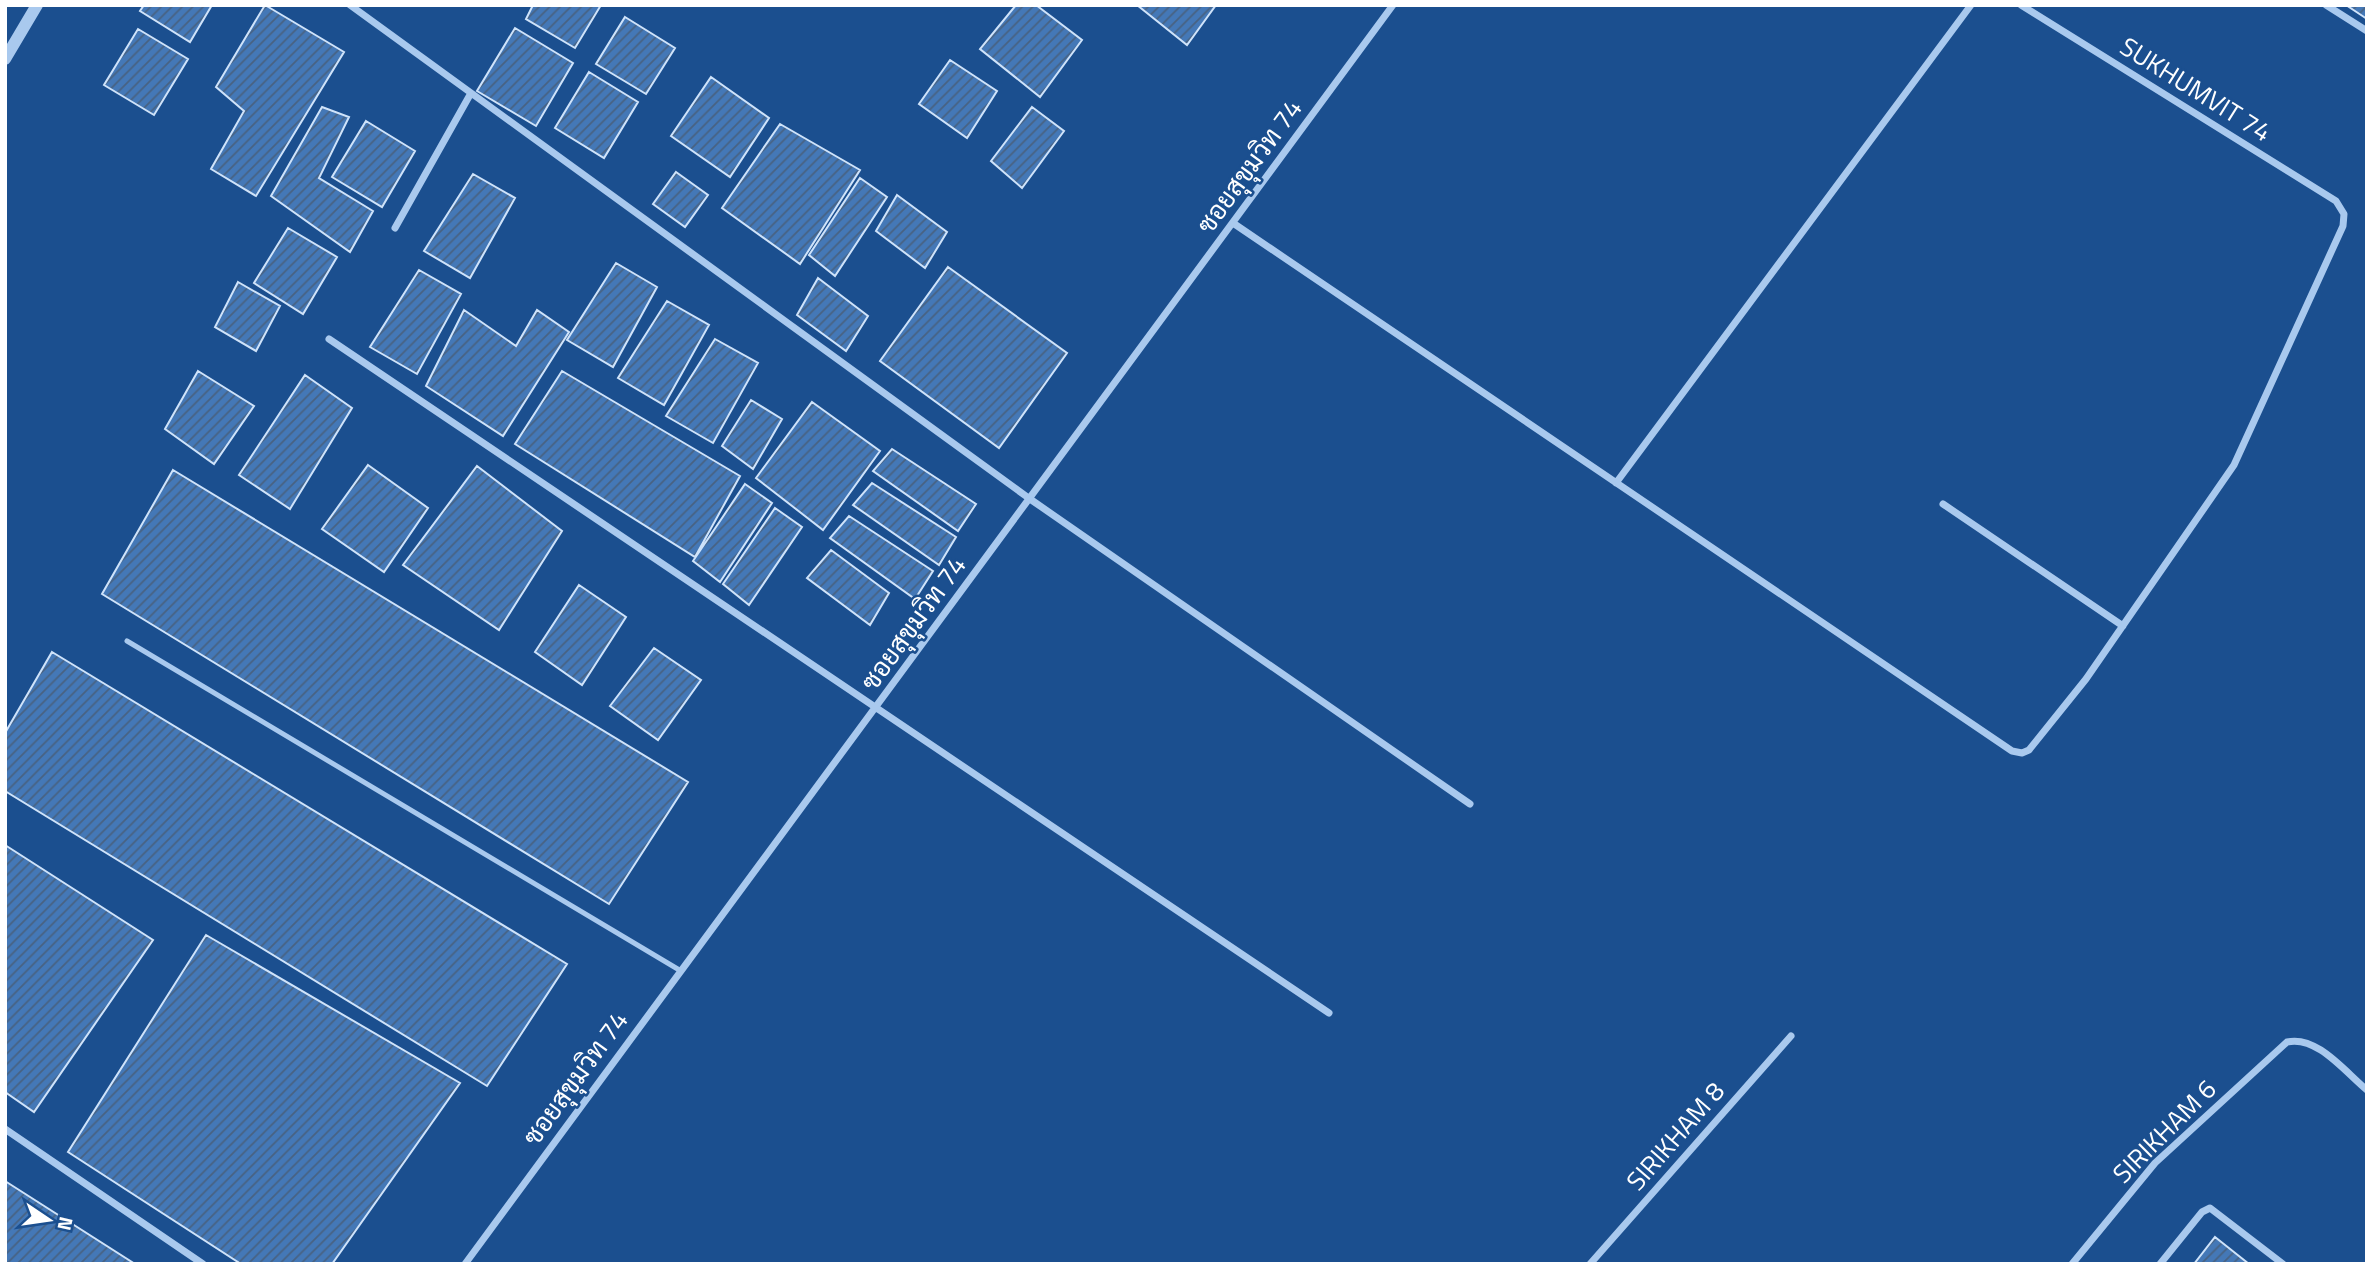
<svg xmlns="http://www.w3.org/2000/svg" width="2372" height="1269" viewBox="0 0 2372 1269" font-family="'Titillium Web',Sarabun,sans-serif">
<defs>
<pattern id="building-hatch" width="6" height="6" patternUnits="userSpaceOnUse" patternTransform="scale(1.75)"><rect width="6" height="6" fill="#4478b7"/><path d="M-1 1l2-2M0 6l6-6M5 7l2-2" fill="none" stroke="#486282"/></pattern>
</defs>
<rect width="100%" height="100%" fill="#1b4f8f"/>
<!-- building -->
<path fill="url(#building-hatch)" stroke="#cfe3fa" stroke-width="2" d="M144,5h68l-22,37 -50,-31z
M265,5l79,47 -88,144 -45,-27 33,-58 -28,-24z
M533,5h68l-26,43 -49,-29z
M1016,5h20l46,35 -42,57 -60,-48z
M1137,5h79l-29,40z
M2346,5h21v14z
M625,17l50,31 -29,46 -50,-30z
M515,28l58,35 -37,63 -59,-35z
M138,29l50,30 -34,56 -50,-30z
M950,60l47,31 -30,47 -48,-34z
M589,72l49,30 -34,56 -49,-30z
M711,77l58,41 -39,59 -59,-41z
M322,107l27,10 -30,61 54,33 -23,41 -79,-56z
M1032,107l32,24 -42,57 -31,-27z
M366,121l49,30 -33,56 -50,-30z
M780,124l80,46 -60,94 -78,-56z
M676,172l32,23 -23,32 -32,-23z
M473,174l42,24 -45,80 -46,-27z
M860,178l27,19 -52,79 -26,-21z
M897,195l50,37 -22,36 -49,-37z
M288,228l49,29 -34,57 -49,-31z
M616,263l41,24 -44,80 -46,-27z
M948,267l119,86 -68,95 -119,-87z
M419,270l42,24 -44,80 -47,-27z
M818,278l50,38 -22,35 -49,-36z
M238,282l42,24 -24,45 -41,-24z
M667,301l42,24 -45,80 -46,-27z
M464,310l52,36 21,-36 32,22 -66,104 -77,-50z
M715,339l43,24 -45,80 -47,-27z
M198,371l56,35 -40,58 -49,-35z
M562,371l178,105 -45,81 -180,-113z
M305,375l47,33 -62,101 -51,-34z
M751,400l31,19 -29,50 -31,-23z
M812,402l68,49 -57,79 -67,-52z
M892,449l84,55 -18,27 -85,-60z
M368,465l60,43 -44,64 -62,-43z
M477,466l85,65 -63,99 -96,-65z
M173,470l515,312 -79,122 -507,-310z
M872,483l84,54 -17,28 -86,-60z
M745,484l27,19 -52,79 -27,-21z
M775,508l27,19 -53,78 -26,-21z
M849,516l84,55 -18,28 -85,-61z
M831,550l58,43 -19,32 -63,-47z
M579,585l47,32 -44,68 -47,-33z
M654,648l47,32 -43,60 -48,-34z
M52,652l515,312 -80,122 -482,-295v-58z
M5,845l148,95 -119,172 -29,-20z
M206,935l254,148 -128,181h-91l-173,-112z
M5,1181l130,83h-130z
M2215,1237l34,27h-55z"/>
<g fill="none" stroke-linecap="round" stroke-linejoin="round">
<!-- service -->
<path stroke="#a9c9ee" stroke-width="5" d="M127,641l554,330"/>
<!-- minor -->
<path stroke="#a9c9ee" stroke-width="7" d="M350,5l680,494 440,305
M2326,5l41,26
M1233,223l779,528 10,2 7,-3 57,-71 148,-214 109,-239 1,-12 -8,-13 -315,-196
M395,228l76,-135
M329,339l1000,674
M1616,483l355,-478
M1943,504l180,122
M5,1129l198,135
M465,1264l928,-1259
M1590,1264l201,-228
M2072,1264l83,-101 132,-121c30,-7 58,30 80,48
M2160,1264l42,-52 8,-4 73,56"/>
<!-- tertiary -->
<path stroke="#a9c9ee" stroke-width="12" d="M5,59l32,-54"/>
</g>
<g text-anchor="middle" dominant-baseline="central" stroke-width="5" stroke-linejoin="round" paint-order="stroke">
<!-- street labels -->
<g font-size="26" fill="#fff" stroke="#1b4f8f">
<text transform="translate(2196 89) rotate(32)">SUKHUMVIT 74</text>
<text transform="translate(1249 166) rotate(-54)">ซอยสุขุมวิท 74</text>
<text transform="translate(913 623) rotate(-54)">ซอยสุขุมวิท 74</text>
<text transform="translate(575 1078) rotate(-54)">ซอยสุขุมวิท 74</text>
<text transform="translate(2164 1131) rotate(-45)">SIRIKHAM 6</text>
<text transform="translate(1675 1136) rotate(-49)">SIRIKHAM 8</text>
</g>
</g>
<!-- border -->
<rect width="2372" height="1269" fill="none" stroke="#ffffff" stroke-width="14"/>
<!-- north arrow -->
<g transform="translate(49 1220) rotate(103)" stroke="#1b4f8f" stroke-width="5" paint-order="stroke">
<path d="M0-5L12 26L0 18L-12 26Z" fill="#ffffff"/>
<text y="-10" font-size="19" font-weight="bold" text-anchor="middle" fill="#ffffff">N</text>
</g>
</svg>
